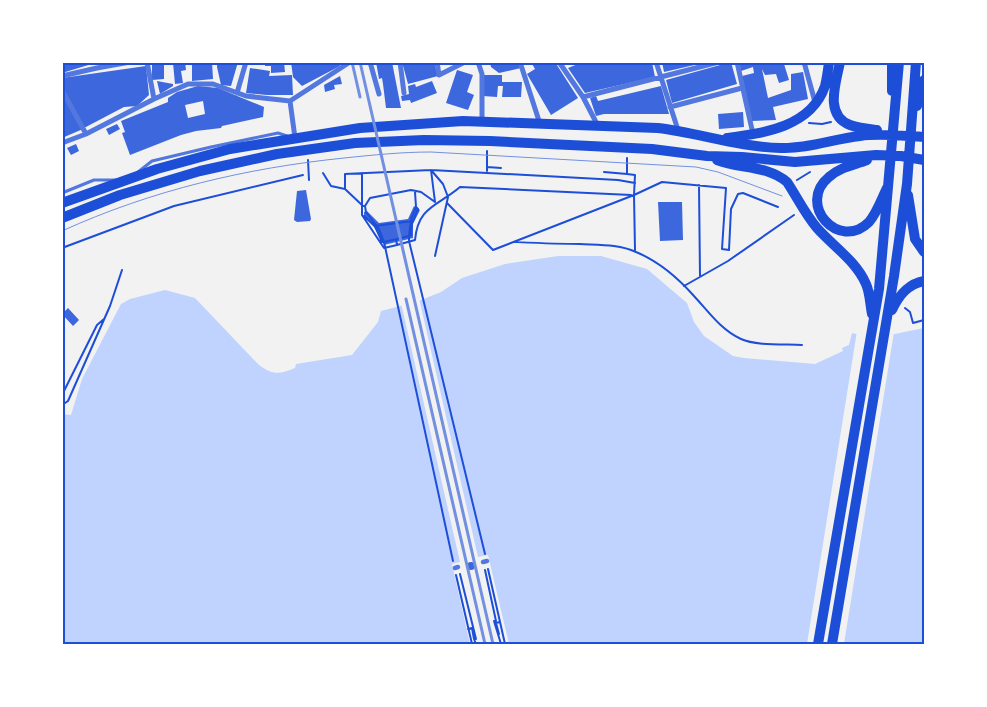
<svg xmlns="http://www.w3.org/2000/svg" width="987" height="707" viewBox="0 0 987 707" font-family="'PT Sans',sans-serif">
<rect width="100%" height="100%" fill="#f2f2f2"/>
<!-- water -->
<path fill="#bfd3fe" d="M558,256h43l46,13 40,34 7,19 10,14 29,20 11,2 71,6 28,-13 -1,-3 7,-3 3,-12 23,5 49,-10v316h-861l-1,-230 9,1 11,-36 39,-75 9,-5 35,-9 30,8 63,66c14,11 21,11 37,4l1,-4 56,-9 26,-33 3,-11 35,-9 25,-10 21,-14 43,-14z"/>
<!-- pier -->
<path fill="#f2f2f2" d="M419,298l59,259 10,-2 21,89h-39l-18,-80 8,-2 -59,-259z
M857,331l18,4 19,-3 -50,312h-37z"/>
<!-- building -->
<path fill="#3d67dc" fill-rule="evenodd" d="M62,62h33v1l-33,10z
M177,62h8l1,8 -5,1 2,12 -8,1 -2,-21z
M192,62h20l1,17 -21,2z
M217,62h21l-7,24 -10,-1 -4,-18z
M265,62h19l1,10 -14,1v-7h-6z
M291,62h47l2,4 -38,20 -9,-9z
M376,62h16l9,46h-15l-3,-24 -1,-6 -3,1z
M402,62h32l4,14 -30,8z
M490,62h28l3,6 -22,5 -8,-6z
M531,62h24l23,36 -27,17 -24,-41 8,-5z
M583,62h69l3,15 -70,16 -17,-25z
M662,62h41v1l-39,9z
M731,62l6,22 -65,19 -6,-23z
M739,62h49l-4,2 5,16 -10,3 -3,-9 -11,1 -3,-6 6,29 23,-8v-16l12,-2 5,27 -35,8 3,13 -24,1 -10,-45 12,-3 -1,-6 -12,4z
M164,63v16l-12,1v-16z
M146,66l3,29 -12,11 -13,1 -40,21 -22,-40v-10z
M250,68l20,3 -1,5 23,-1 1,20h-26l-21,-2z
M457,70l16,5 -6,17 7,3 -6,15 -22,-7z
M484,75h18v7h20l-1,15h-19l1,-11h-5l-1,11 -14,-1z
M340,76l2,8 -8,1 1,4 -10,3 -1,-7z
M157,81l16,3v2l-13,8z
M432,81l5,12 -26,10 -1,-3 -8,1 -1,-5 8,-2 -1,-8 7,-2 1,3z
M198,86l20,2 46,19 -1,10 -41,9 -1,2 -25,3 -15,4 -51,20 -8,-22 3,-1 -4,-11 47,-19v-4l9,-6zM203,101l2,13 -17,4 -3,-13z
M661,86l8,28h-65l-8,2 -6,-18 6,-2 2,5z
M62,92l21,37 -21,9z
M743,112l1,15 -25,2 -1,-15z
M117,124l3,5 -11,6 -3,-6z
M76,144l3,7 -8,4 -4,-7z
M306,190l5,29 -1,2 -13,1 -3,-2 3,-29z
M658,202h24l1,38 -23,1z
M414,206l6,4 -7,14v14l-29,7 -10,-18 -10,-10v-5l3,-1 12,12 29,-4z
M68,308l11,12 -6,6 -11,-12z
M467 566a4 4 0 1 1 8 0a4 4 0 1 1-8 0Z"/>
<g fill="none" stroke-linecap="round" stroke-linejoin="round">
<!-- path -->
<path stroke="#1d4ed8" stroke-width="2" d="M809,123l13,1 9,-2
M627,158v16l8,1 -1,20 1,55
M308,160l1,20
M487,167l14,1
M431,170l4,32 -14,-10 -10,-2 -41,8 -5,8h-2l-18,-17v-15l86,-4 187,10 17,3
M431,170l12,14 5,13 -13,59
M487,171v-20
M604,172l23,2
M323,173l8,13 14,3
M362,173v42l22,33 13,-3
M797,180l13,-8
M699,185l1,91
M447,203l46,47 141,-55 28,-13 64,6 -4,61 7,1 2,-41 7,-15 5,-1 35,14
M365,206l1,6 13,17 5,13
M364,216l11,10 7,16h2
M375,226l37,-5
M409,236l2,-17 5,-12 -1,-15
M410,236l1,-1 1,-12 6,-14 -2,-2
M396,239l1,6 18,-5c3,-34 23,-34 45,-53l171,8
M515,242c22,1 43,2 65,2 19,1 39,0 56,8 22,9 42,26 58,44 14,15 27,34 47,43 15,7 44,5 61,6
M62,248l112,-42 129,-31
M684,286l44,-25 66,-46
M905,308l5,4 3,11 11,-3
M62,395l35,-70 7,-6
M62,405l6,-4 42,-95 12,-36
M453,561l-69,-319 25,-6v5l76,313
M488,569l17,75
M485,570l11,51h-2l7,23
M460,574l16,65h-2l2,5
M456,575l16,69
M468,629l4,-1 2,11
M499,634l-3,-11 4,-1"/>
<!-- service -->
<path stroke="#5277de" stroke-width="3" d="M138,172l14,-11 59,-14 67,-14 9,3
M62,193l32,-13h23"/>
<!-- pedestrian -->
<path stroke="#5277de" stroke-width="4.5" d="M483,562l4,-1
M455,568l3,-1"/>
<!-- minor -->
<path stroke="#5277de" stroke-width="5" d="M147,62l7,37
M370,62l9,32
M400,62l4,31
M437,62l2,13 26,-13
M478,62l4,12v47
M520,62l20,62
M559,62l24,35 15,29
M656,62l22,68
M737,62l16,72
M804,62l11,40
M62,76l35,-8 33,-6
M62,90l24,44
M237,93l9,-31
M583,97l136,-35
M290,101l60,-39
M290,101l5,37
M670,107l72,-19
M62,143l24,-9 68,-35 34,-15h25l33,12 44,5"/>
<!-- primary -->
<path stroke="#1d4ed8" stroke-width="10" d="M840,62c-4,21 -16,53 10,63 8,3 18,4 27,5
M892,91v-29
M917,106l7,-26
M727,138c37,-5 84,-11 98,-52 2,-8 3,-16 4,-24
M717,160c23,9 50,5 70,22 10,15 18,32 30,46 16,18 39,33 49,56 4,9 4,20 6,30
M867,160c-13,5 -27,7 -38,17 -33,27 10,75 40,45 8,-9 13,-24 18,-34
M908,195l7,44 9,13
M62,203l95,-34 73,-20 130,-21 103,-7 195,7c41,5 81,19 123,20 27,1 52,-9 79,-12 21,-3 43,0 64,1
M62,218l58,-23 80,-24 77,-17 78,-11 69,-3 66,1 162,8 55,7 35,1 53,5 81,-7 25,1 23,4
M892,310c7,-15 16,-26 32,-29
M818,644l61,-355 20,-227
M832,644l62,-368 13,-92 9,-122"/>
<!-- tram -->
<path stroke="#7290e2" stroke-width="1" d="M62,231c90,-41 185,-63 282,-73 29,-3 58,-6 87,-6l265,15 22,5 64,24"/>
<!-- rail -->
<path stroke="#7290e2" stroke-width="3" d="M352,62l8,35
M360,62l133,582
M406,299l79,345"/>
</g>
<!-- border -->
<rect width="987" height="707" fill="none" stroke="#ffffff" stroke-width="128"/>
<rect x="64" y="64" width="859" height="579" fill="none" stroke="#1d4ed8" stroke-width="2"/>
</svg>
